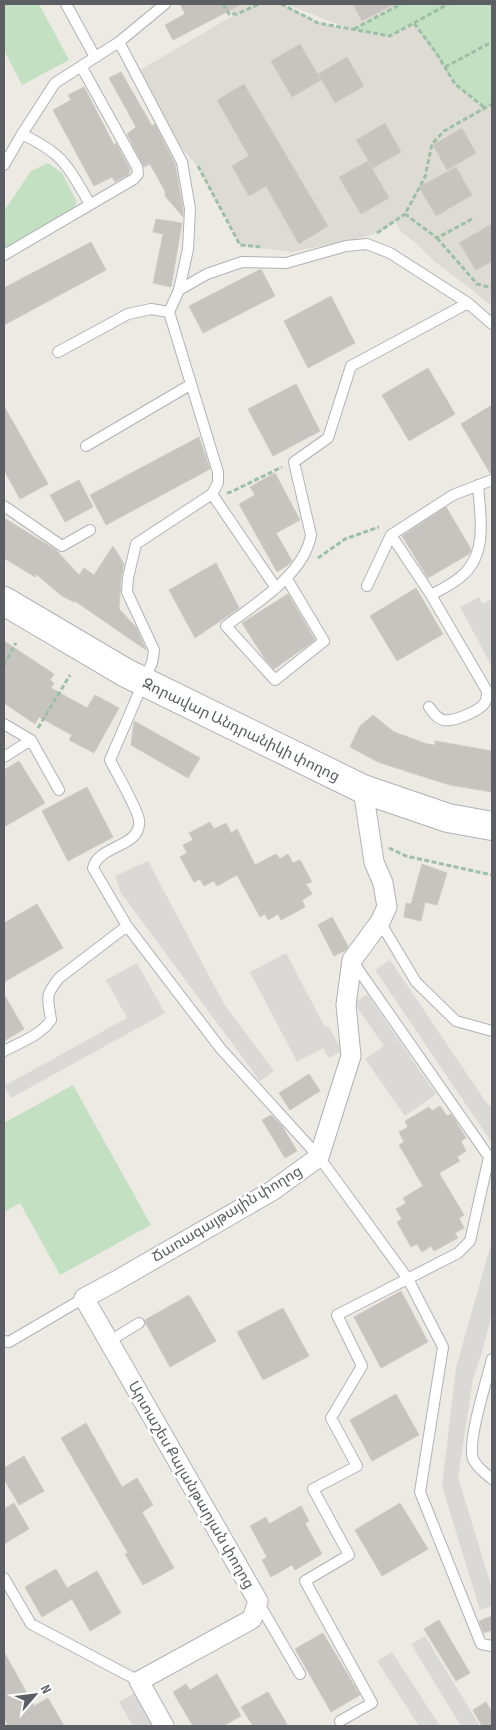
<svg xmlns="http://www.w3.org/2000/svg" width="496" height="1730" viewBox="0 0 496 1730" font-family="'Sofia Sans Condensed','Noto Sans Armenian',sans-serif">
<rect width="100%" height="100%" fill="#eceae3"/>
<!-- industrial -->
<path fill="#dbd9d5" d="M479,597l4,7 9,-5v68l-32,-60z
M148,861l76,143 50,67 -14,10 -139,-188 -6,-17z
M286,953l39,74 3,-2 14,26 -13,7 -6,-10 -26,14 -47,-90z
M390,960l96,142 6,6v35l-117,-173z
M137,963l28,50 -154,85 -7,-12 123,-68 -21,-38z
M367,994l69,100 -31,22 -40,-57 19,-13 -30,-43z
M492,1240v73l-10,39 -9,27 -15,98 34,112v17l-12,4 -38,-124 14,-118z
M425,1636l55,90h-19l-50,-82z
M392,1652l48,74h-21l-42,-65z
M135,1693l20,33h-22l-14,-24z"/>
<!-- education -->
<path fill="#dedbd4" d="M223,4h59l40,20 28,5 -64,-25h115l-46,25 35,7 24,-13 23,31 18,30 30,24 7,-3v202l-21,-18 -36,-27 -18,-18 -17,-13 -5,-10 -14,11 -32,9 -58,11 -51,-7 -41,-77 -35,-41 -29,-54 101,-59h-7z"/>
<!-- green -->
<path fill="#c3e0c3" d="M4,4h35l30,56 -47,25 -18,-35z
M401,4h91v39l-16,8 16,-7v61l-7,3 -30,-24 -41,-61 19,-11 -43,24 -36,-7z
M48,163l14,10 15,29 -4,7 -69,42v-40l27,-40z
M73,1085l78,140 -91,50 -40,-72 -16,9v-89z"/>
<!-- building -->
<path fill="#c7c4c0" stroke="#d0cbc2" d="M180,4h62l-69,36 -8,-15 20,-11z
M353,4h42l-33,17z
M300,44l21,36 -29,17 -21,-36z
M347,57l17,29 -29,17 -17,-29z
M121,72l31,54 3,-2 20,40 8,45v8l-18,-21v-5l-15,-27 -6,3 -17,-33 9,-7 -27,-49z
M244,84l84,142 -29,18 -33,-58 -17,10 -17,-30 17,-10 -32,-56z
M84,87l30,58 2,-2 14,26 -1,5 -14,8 -3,-5 -18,9 -41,-76 18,-10 -3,-5z
M385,123l16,29 -28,16 -17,-28z
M462,128l14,25 -29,17 -14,-25z
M368,161l21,37 -28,16 -22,-37z
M456,167l16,28 -36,21 -17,-29z
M156,219l26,4 -11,64 -18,-4 10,-49 -10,-2z
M492,224v37l-16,9 -17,-27z
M91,242l15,28 -102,55v-37z
M261,269l14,27 -72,37 -14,-27z
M331,296l24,47 -47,25 -24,-47z
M428,368l27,46 -46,27 -27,-46z
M296,384l24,47 -47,25 -25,-47z
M492,405v68h-2l-29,-49z
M4,406l44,78 -28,15 -16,-29z
M199,437l11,32 -104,56 -16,-30z
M275,473l25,47 -24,13 16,28 -4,4 -11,7 -38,-68 16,-9 -5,-8z
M79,480l14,27 -28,15 -15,-27z
M446,507l25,42 -2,5 -41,24 -26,-42z
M4,518l52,32 23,25 5,-7 10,7 19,-29 11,18 -3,14 -2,31 17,18 10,23 -71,-49 -1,1 -12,-6 -26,-22 -1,3 -31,-19z
M216,563l23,45 -44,30 -26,-48z
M416,588l27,46 -46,27 -27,-45z
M288,594l27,46 -41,29 -9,-10 -23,-36z
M4,641l50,33 -4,6 4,3 -3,5 36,20 8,-13 24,13 -25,45 -25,-13 3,-5 -33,-18 -4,7 -31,-21z
M373,715l21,17 33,12 8,1v-4l57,10v41l-42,-7 -32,-10 -40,-13 -28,-15 10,-21z
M134,721l66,37 -12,20 -57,-33z
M19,761l26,42 -41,24v-57z
M87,787l26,50 -45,24 -26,-50z
M210,822l4,7 12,-6 5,10 6,-4 18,36 21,-11 4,5 8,-5 5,9 7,-3 12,22 -6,2 6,10 -10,6 3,7 -24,13 -3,-6 -10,6 -3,-6 -5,3 -23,-42 -20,11 -3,-5 -10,5 -4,-7 -6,3 -14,-25 7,-4 -4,-8 10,-5 -4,-7z
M422,864l25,9 -10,32 -12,-3 -4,19 -17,-4 2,-14 5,1z
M37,904l26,44 -59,34v-59z
M332,917l16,29 -2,4 -12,6 -16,-31z
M4,994l20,35 -20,12z
M309,1074l11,17 -30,19 -11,-17z
M440,1106l7,10 4,-2 15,24 -5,3 5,10 -9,6 3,4 -21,12 25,42 -5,3 5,10 -9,5 3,5 -24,13 -3,-5 -9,6 -5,-8 -6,3 -14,-25 5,-3 -6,-10 10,-6 -3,-5 20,-12 -24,-41 5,-3 -5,-10 9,-5 -3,-6 24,-14 3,4z
M271,1115l11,11 15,25 -12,7 -23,-38z
M401,1291l27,51 -47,26 -27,-51z
M189,1295l27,46 -46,26 -24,-43 -1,-4z
M283,1308l26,48 -46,24 -26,-48z
M396,1394l23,41 -47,26 -22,-41z
M86,1423l36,64 15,-9 16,27 -11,7 32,56 -31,17 -18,-31 3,-1 -67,-115z
M24,1456l20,35 -25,14 -15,-26v-11z
M14,1503l15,26 -25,15v-35z
M400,1503l28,46 -46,27 -27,-46z
M301,1506l8,15 -4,2 17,31 -27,16 -3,-5 -21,12 -9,-17 5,-3 -17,-31 16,-9 3,7z
M56,1569l11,19 30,-17 24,42 -31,18 -18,-32 -30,18 -17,-30z
M492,1616v14l-8,3 -5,-12z
M439,1620l31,53 -14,8 -32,-52z
M323,1633l37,62 -29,17 -36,-63z
M4,1652l30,54 14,-8 16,28h-56l-4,-8z
M217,1674l24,42 -18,10h-30l-20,-34 13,-8 4,6z
M268,1692l20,34h-35l-12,-19z
M486,1702l6,10v14h-10l-9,-16z"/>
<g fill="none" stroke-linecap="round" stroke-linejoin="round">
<!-- service casing -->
<g stroke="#b0b3b6" stroke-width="12">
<path id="service" d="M66,4l29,53
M119,42l63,120 8,47 -2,40 -9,41
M22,134c12,6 24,12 34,21 15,13 24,33 34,49
M4,165l18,-31 33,-51 64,-41 46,-38
M4,255l130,-76 4,-5 -1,-7 -56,-101
M58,352l70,-38 23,-5 18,3
M86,446l104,-61
M212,494l64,94
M4,506l58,40 28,-16
M391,535l40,60 56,96c0,6 0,11 -5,15 -7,6 -28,16 -38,14 -7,-1 -11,-8 -15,-13
M287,579l37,62 -49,39 -49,-54c30,-23 78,-51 85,-91l-17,-73 34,-24 23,-72 117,-63
M367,586l24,-51 62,-40 39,-15
M431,595c11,-6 24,-12 33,-21 24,-23 16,-60 14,-89
M143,681l9,-18 2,-13 -27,-58 1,-14 8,-34 76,-50 6,-11v-11l-49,-160 10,-22 28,-16 35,-12 44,1 60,-17 21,-2 23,9 78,50 24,21
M140,690l-30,70c6,12 28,50 29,60 3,28 -40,24 -46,48l34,58 94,123 98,108 89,122 35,68 -23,145 61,152 11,2
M4,724l27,16 28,50
M4,757l27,-17
M380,922l36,60 40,39 36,10
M4,1051c15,-8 37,-16 47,-31 -3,-23 -7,-23 8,-42l68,-52
M4,1341l5,1 75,-44
M108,1342l31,-19
M492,1359c-5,21 -25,82 -19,100 4,9 12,14 19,20
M4,1578l27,46 108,57
M258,1602l42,72
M340,1721l32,-18 -67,-122 44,-26 -36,-66 44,-23 -26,-48 31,-52 -25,-51 121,-62 12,-12 19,-84 -136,-195"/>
</g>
<!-- minor casing -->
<g stroke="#b0b3b6" stroke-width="21">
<path id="minor" d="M164,1726l-25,-45 113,-62 6,-18 -174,-303 30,-16 158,-91 47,-34 32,-101 -5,-51 6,-45 28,-38 7,-15 -4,-24 -9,-21 -11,-73"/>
</g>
<!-- secondary casing -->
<g stroke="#b0b2b6" stroke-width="30">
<path id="secondary" d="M4,601l122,72 237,116 85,29 44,8"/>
</g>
<!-- path -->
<path stroke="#9cc0a6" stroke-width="3" stroke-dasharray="5 2.5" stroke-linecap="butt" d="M223,4l6,10h8l22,-10
M281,4l37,19 72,13 24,-13 23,31 18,30 30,24
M414,23l34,-19
M354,29l47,-25
M445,67l47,-25
M198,166l42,79 21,2
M472,219l-35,19 -32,-24 20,-37 7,-33 12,-13 48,-27
M377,233l28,-19
M437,238l40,46 15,4
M227,493l4,-1 51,-25
M318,558l27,-19 34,-12
M4,665l12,-22
M38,728l32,-53
M389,848l17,8 86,19"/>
<!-- service -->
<use href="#service" stroke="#fff" stroke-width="10"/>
<!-- minor -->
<use href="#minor" stroke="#fff" stroke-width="19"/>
<!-- secondary -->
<use href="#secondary" stroke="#fff" stroke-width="28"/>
</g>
<g text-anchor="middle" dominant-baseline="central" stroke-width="5" stroke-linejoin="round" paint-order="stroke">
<!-- street labels -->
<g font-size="15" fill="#5b5e62" stroke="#fff">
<text transform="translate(241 730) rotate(26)">Զորավար Անդրանիկի փողոց</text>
<text transform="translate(227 1214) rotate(-31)">Ճառագայթային փողոց</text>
<text transform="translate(191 1485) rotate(60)">Արտաշես Քալանթարյան փողոց</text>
</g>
</g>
<!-- border -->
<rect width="496" height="1730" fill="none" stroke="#5b5e62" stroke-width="10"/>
<!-- north arrow -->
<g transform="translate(35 1695) rotate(62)" stroke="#ffffff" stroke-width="4" paint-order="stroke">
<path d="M0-4L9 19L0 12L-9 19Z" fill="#5b5e62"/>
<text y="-8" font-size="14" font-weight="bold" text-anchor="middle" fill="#5b5e62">N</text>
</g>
</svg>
